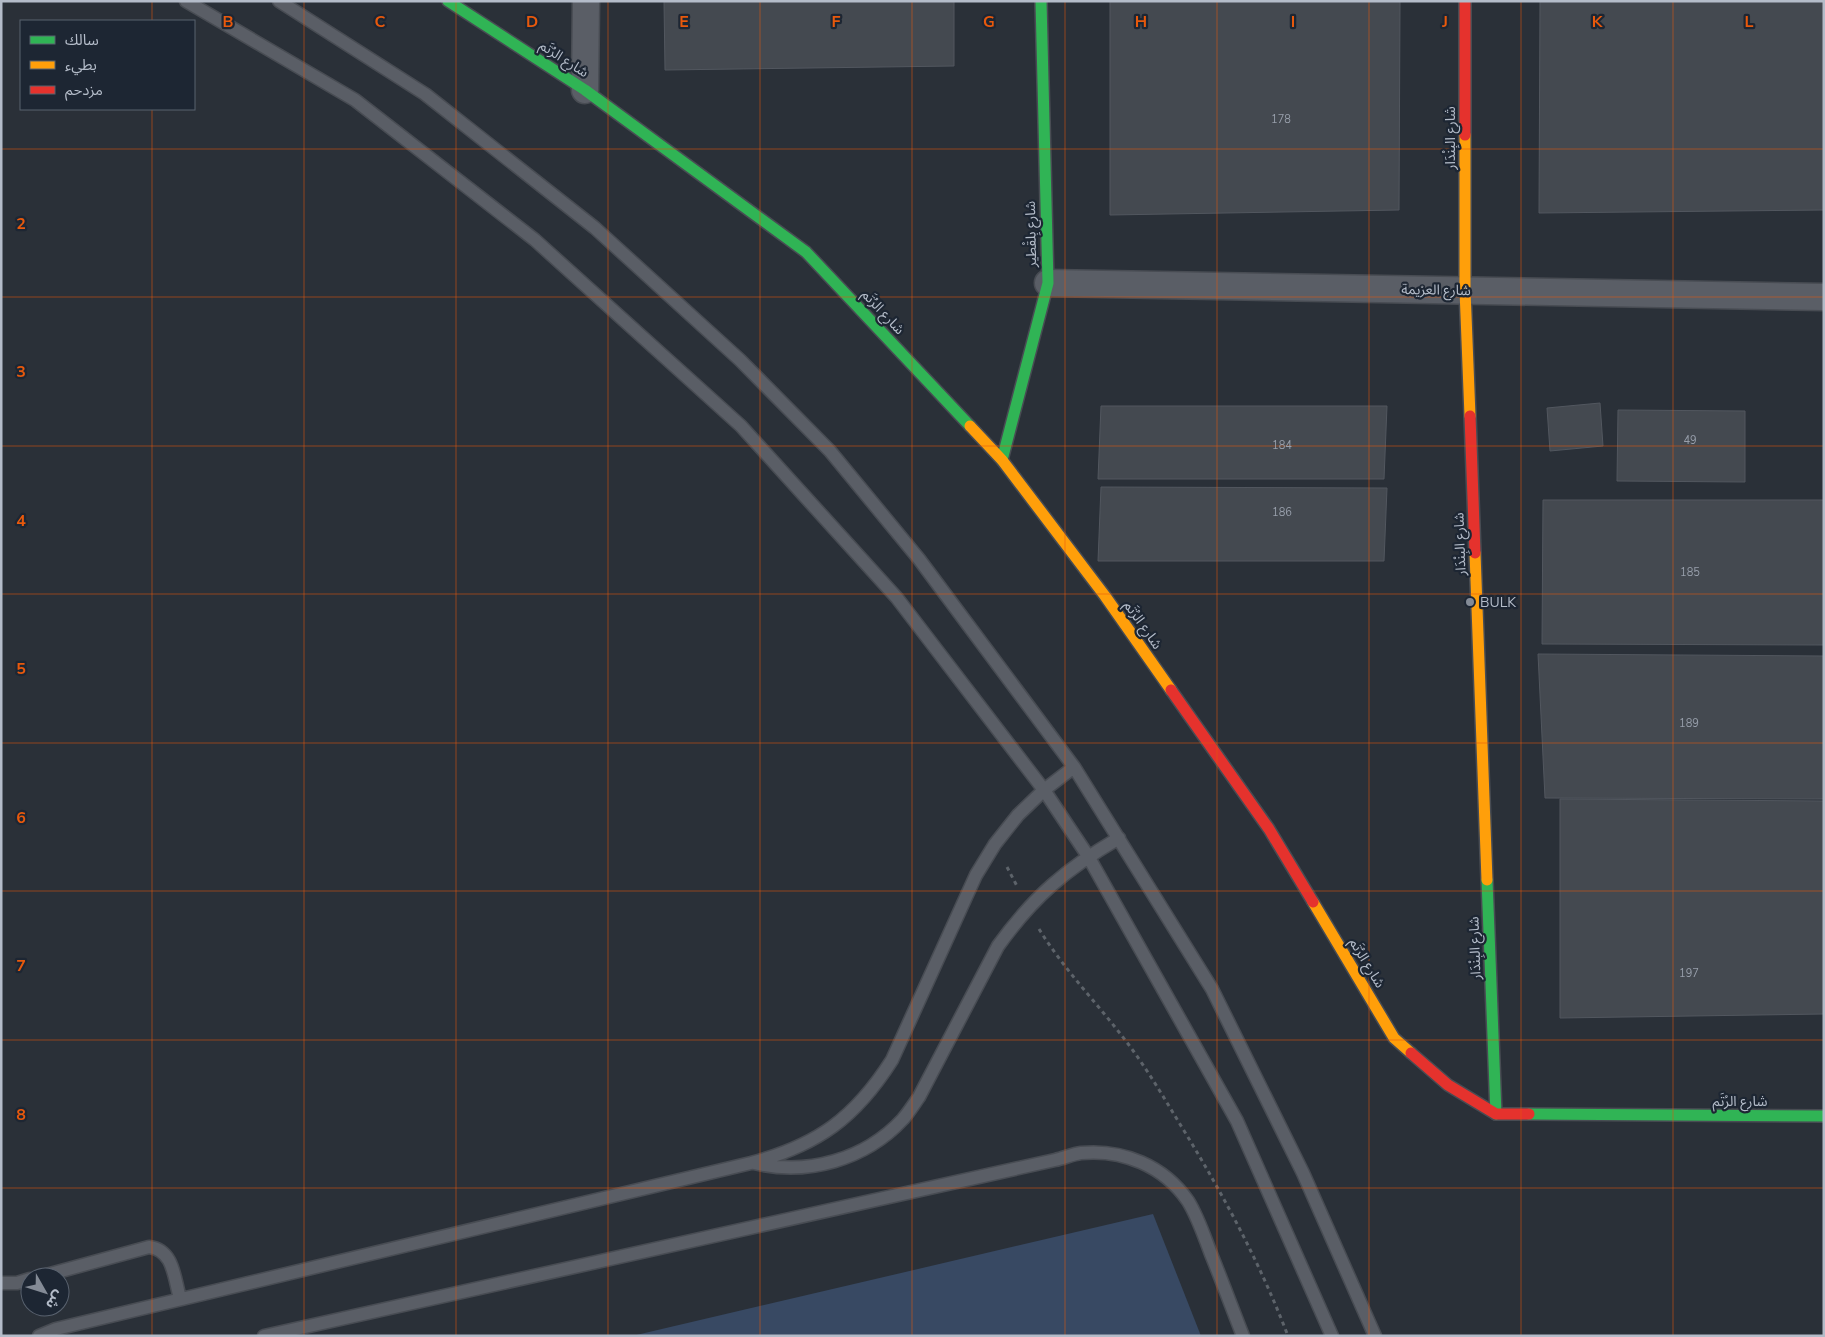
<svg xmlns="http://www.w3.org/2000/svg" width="1825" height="1337" viewBox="0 0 1825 1337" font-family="'Nunito Sans','Noto Sans Arabic',sans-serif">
<rect width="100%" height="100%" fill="#2a3038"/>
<!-- water -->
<path fill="#384963" d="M1153,1214l48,122h-569z"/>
<!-- building -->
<path fill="#444950" stroke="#52575f" d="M664,1h290v65l-289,4z
M1110,1h290l-1,209 -289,5z
M1540,1h284v209l-285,3z
M1600,403l3,43 -53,5 -3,-43z
M1101,406h286l-3,73h-286z
M1618,410l127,1v71l-128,-1z
M1101,487l286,1 -3,73h-286z
M1543,500h281v145l-282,-1z
M1538,654l286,2v143l-279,-1z
M1560,799l264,2v213l-264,4z"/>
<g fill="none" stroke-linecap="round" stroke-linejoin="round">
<!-- lane casing -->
<g stroke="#484c53" stroke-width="15">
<path id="lane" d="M186,1l169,99 180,140 206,186 156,172 147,192 44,66 149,265 95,215
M279,1l146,93 170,134 145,132 90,91 89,108 155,208 138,222 91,184 72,163
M754,1163c53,13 111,-3 149,-44 6,-7 11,-15 16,-22l79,-151c36,-50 68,-77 121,-108
M39,1277l110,-30c25,3 25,31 31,51
M1,1283h16l13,-4
M39,1336l17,-7 695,-166c67,-18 104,-45 141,-103l84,-185 19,-31 23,-29 26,-25 30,-23
M264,1336l791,-176c9,-2 18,-6 26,-7 42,-4 83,13 107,48 10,16 16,35 23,53 11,27 21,54 32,82"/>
</g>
<!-- street casing -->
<g stroke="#484c53" stroke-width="29">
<path id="street" d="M585,90l1,-89
M1048,283l776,14"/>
</g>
<!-- fast casing -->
<g stroke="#484c53" stroke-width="14">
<path id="fast" d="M448,1l137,89 221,162 164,174
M1002,460l46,-177 -7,-282
M1487,880l9,234
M1529,1114l295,2"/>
</g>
<!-- slow casing -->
<g stroke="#484c53" stroke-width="14">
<path id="slow" d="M1465,135v155l5,126
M970,426l32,34 103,136 66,94
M1475,553l12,327
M1313,902l81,136 17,15"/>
</g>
<!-- jam casing -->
<g stroke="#484c53" stroke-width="14">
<path id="jam" d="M1465,1v134
M1470,416l5,137
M1171,690l98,139 44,73
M1411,1053l37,32 48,29h33"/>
</g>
<!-- path -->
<path stroke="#5d636a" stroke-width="3" stroke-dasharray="4 4" stroke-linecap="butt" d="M1007,867l11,21
M1039,929c27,44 65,81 95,123 18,25 33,51 49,77 41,67 77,134 105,207"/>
<!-- lane -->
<use href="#lane" stroke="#5a5e66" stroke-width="12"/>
<!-- street -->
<use href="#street" stroke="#5a5e66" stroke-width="26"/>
<!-- fast -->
<use href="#fast" stroke="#30b455" stroke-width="11"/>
<!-- slow -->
<use href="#slow" stroke="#ff9f0a" stroke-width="11"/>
<!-- jam -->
<use href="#jam" stroke="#e5322d" stroke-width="11"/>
</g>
<!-- grid -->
<path fill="none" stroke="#e8590c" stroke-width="1" stroke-opacity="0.55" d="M152,1v20M304,1v1335M456,1v1335M608,1v1335M760,1v1335M912,1v1335M1065,1v1335M1217,1v1335M1369,1v1335M1521,1v1335M1673,1v1335M152,109v1227M1,149h1823M1,297h1823M1,446h1823M1,594h1823M1,743h1823M1,891h1823M1,1040h1823M1,1188h1823"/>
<!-- markers -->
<circle fill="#848b96" stroke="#1d2633" stroke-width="2" cx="1470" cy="602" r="5"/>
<g text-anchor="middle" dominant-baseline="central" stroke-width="4.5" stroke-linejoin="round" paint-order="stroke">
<!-- number labels -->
<g font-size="11" fill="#989fab">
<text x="1281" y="119">178</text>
<text x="1690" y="440">49</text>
<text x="1282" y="445">184</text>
<text x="1282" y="512">186</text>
<text x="1690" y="572">185</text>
<text x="1689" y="723">189</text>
<text x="1689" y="973">197</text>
</g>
<!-- street labels -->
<g font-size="14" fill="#b4bcc9" stroke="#1d2633">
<text transform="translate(564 59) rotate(33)">شارع الرُتَم</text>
<text transform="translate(1450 138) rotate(-90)">شارع البِنْدَار</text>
<text transform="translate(1031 234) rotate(-91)">شارع بِلقْطير</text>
<text transform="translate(1436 290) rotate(1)">شارع العزيمة</text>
<text transform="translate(883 312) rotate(47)">شارع الرُتَم</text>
<text transform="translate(1460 544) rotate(-92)">شارع البِنْدَار</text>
<text transform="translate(1143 625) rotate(55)">شارع الرُتَم</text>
<text transform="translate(1475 948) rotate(-92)">شارع البِنْدَار</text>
<text transform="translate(1367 963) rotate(59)">شارع الرُتَم</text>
<text x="1740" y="1101">شارع الرُتَم</text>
</g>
<!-- poi labels -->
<g font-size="14" fill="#b4bcc9" stroke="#1d2633" text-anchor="start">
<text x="1480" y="602">BULK</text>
</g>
</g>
<g font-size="16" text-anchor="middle" font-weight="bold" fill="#e8590c" stroke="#1d2633" stroke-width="4.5" stroke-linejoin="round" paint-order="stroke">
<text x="228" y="27">B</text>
<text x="380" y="27">C</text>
<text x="532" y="27">D</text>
<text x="684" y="27">E</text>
<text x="836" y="27">F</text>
<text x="989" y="27">G</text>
<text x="1141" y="27">H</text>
<text x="1293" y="27">I</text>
<text x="1445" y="27">J</text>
<text x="1597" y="27">K</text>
<text x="1749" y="27">L</text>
<text x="21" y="229">2</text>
<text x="21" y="377">3</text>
<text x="21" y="526">4</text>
<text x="21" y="674">5</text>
<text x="21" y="823">6</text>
<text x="21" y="971">7</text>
<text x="21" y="1120">8</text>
</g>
<!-- border -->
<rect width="1825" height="1337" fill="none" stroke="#b4bcc9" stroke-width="5"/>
<!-- legend -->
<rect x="20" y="20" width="175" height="90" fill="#1d2633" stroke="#59626f"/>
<rect x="30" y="36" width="25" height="8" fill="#30b455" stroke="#59626f"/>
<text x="65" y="45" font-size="15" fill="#b4bcc9">سالك</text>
<rect x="30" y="61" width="25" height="8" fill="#ff9f0a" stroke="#59626f"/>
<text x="65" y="70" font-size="15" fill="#b4bcc9">بطيء</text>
<rect x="30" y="86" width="25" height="8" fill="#e5322d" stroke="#59626f"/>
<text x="65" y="95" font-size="15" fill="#b4bcc9">مزدحم</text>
<!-- north arrow -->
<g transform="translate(45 1292) rotate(129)"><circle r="24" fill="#1d2633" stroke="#59626f"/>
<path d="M0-4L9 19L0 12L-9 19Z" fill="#848b96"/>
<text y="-8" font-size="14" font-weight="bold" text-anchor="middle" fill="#b4bcc9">ش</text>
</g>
</svg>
